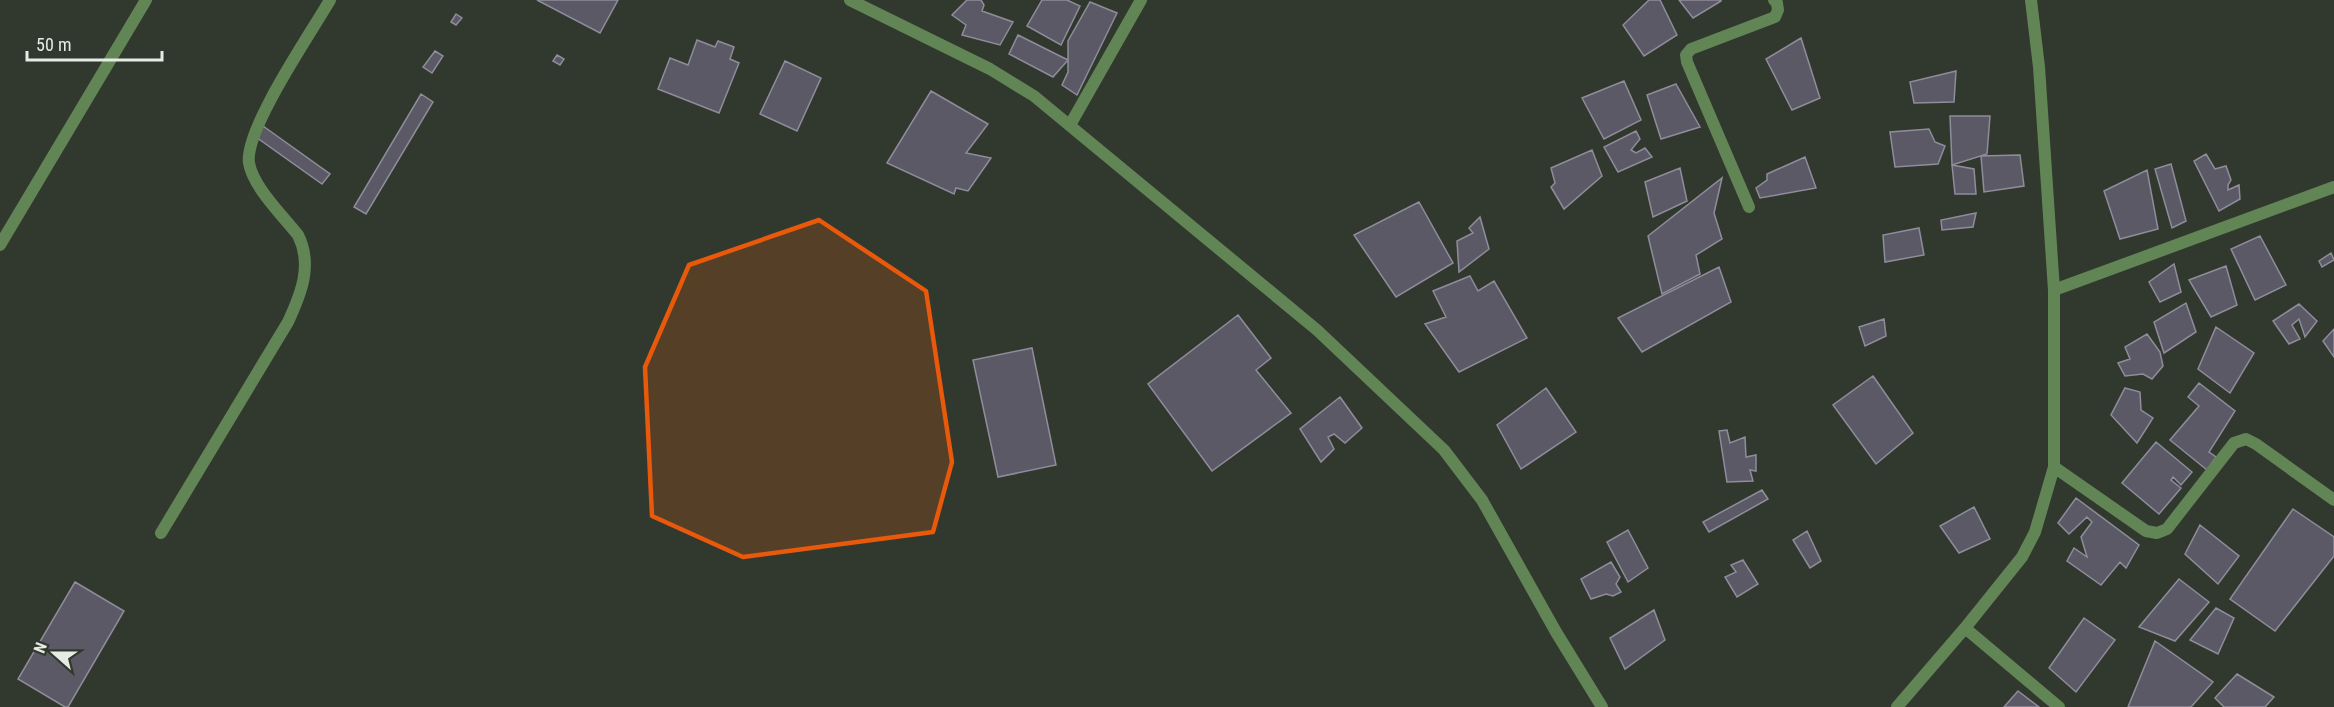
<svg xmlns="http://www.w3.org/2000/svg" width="2334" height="707" viewBox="0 0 2334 707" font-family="'Roboto Condensed',sans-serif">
<rect width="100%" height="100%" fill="#31392e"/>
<!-- building -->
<path fill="#5c5967" stroke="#8f8c9b" stroke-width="1.5" d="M537,0h81l-18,33z
M967,0h14l3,5 -2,6 31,11 -13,23 -38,-10 4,-10 -14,-10z
M1042,0h25l13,6 -19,39 -34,-19z
M1649,0h11l17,35 -33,21 -21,-31z
M1679,0h42v1l-28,17z
M1090,2l27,11 -40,82 -15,-10 6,-13v-31z
M456,14l6,4 -6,7 -5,-3z
M1018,35l50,25 -15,17 -44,-23z
M1801,38l19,60 -28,12 -26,-51z
M697,40l18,7 3,-6 16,6 -4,12 9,4 -20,50 -61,-24 12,-31 18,7z
M435,51l8,5 -11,17 -9,-6z
M557,55l7,4 -4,6 -7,-4z
M785,61l36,17 -24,53 -37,-17z
M1956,71l-2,31 -40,1 -4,-21z
M1624,81l17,39 -37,19 -22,-41z
M1676,84l24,43 -39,12 -14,-44z
M931,91l57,33 -22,29 25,5 -23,33 -12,-3 -2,6 -67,-31z
M421,94l12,8 -67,112 -12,-7z
M1950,116h40l-3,38 -35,11z
M263,126l67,48 -8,10 -66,-47z
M1929,129l6,13 10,4 -7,18 -43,3 -5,-35z
M1636,131l4,8 -9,11 5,3 9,-5 7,9 -34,15 -14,-25z
M1592,150l10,26 -38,33 -13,-22 4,-4 -4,-15z
M2206,154l9,15 11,-3 5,14 -3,5v5l11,-5 1,14 -21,12 -25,-50z
M2020,155l4,31 -40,6 -3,-36z
M1805,157l11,31 -56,10 -4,-10 11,-8v-6z
M2171,164l15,57 -14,7 -17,-59z
M1952,165l22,4 2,25h-21z
M1680,168l7,33 -34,16 -8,-35z
M2147,170l11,59 -38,10 -16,-48z
M1722,178l-8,35 8,26 -26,16 4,19 -38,20 -14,-58z
M1419,202l34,61 -57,34 -42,-62z
M1976,213l-3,14 -31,3 -1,-10z
M1480,217l9,32 -30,23 -2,-31 16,-8 -4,-5z
M1919,228l5,27 -39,7 -2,-27z
M2260,236l26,49 -31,15 -24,-51z
M2331,253l3,7 -12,7 -3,-6z
M2174,264l7,28 -21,10 -11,-20z
M2226,266l11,39 -26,12 -22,-37z
M1719,267l12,35 -89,50 -24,-34z
M1470,276l8,15 16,-10 33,57 -68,34 -34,-48 21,-7 -13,-26z
M2186,303l10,29 -32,21 -10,-31z
M2299,304l18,17 -12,16 -6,-18 -7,6 8,14 -11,5 -16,-23z
M1238,315l33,43 -15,12 35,43 -79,58 -64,-87z
M1884,319l2,17 -21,10 -6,-19z
M2216,327l38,26 -24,40 -32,-24z
M2334,329v28l-11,-16z
M2147,334l13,18 3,14 -11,13 -9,-5 -18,2 -7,-13 12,-4 -5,-12z
M1032,348l24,117 -58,12 -25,-117z
M1873,376l40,57 -37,31 -43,-59z
M2199,383l36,28 -26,41 7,5 -9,13 -37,-30 29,-34 -11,-9z
M1546,388l30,44 -55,37 -24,-44z
M2125,388l15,4 1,18 12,8 -16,25 -26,-28z
M1340,397l22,31 -17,15 -11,-9 -6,3 6,12 -13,13 -21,-33z
M1727,430l3,13 15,-6 1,20 10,-2v16l-6,-1 3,11 -26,1 -8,-51z
M2156,442l36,30 -11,13 -8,-8 -2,3 10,8 -22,26 -37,-31z
M1762,490l6,9 -59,33 -6,-10z
M2076,498l63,47 -13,23 -6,-6 -19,23 -34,-24 7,-13 13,9 -6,-20 11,-15 -5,-5 -18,17 -11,-11z
M1974,507l16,32 -31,14 -19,-27z
M2293,509l41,28v19l-59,75 -45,-32z
M2200,525l39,31 -21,28 -33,-30z
M1628,530l20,38 -20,14 -21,-40z
M1807,531l14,30 -11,7 -17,-28z
M1743,560l15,24 -21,13 -12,-20 11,-5 -5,-7z
M1611,562l9,15 -4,7 5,8 -8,4 -7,-2 -15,5 -10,-20z
M2179,579l30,23 -34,39 -36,-14z
M75,582l49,29 -56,96h-3l-47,-28z
M2216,608l18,10 -16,36 -28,-14z
M1654,610l11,30 -40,29 -15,-31z
M2084,618l31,22 -39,52 -27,-24z
M2155,641l58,41 -22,25h-63z
M2237,674l37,23 -9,10h-41l-9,-9z
M2018,691l21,16h-35z"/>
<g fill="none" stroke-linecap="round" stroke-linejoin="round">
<!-- street -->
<path stroke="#628556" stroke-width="12" d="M850,0l140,69 44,27 283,234 127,120 38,50 74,132 46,75
M1070,125l71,-125
M1749,207l-62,-145 -1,-7 5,-6 84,-32 3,-7 -1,-7 -3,-3
M0,245l146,-245
M2054,290l280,-103
M2054,467l92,64 11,2 10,-4 67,-86 12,-4 10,5 78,56
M161,533l127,-211c13,-28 25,-57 10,-87 -15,-19 -45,-48 -49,-72 -5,-33 62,-130 81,-163
M1965,628l94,79
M1897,707l68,-79 57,-71 13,-25 19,-65v-177l-15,-223 -8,-67"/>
</g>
<!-- marked area -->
<path fill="#e8590c" fill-opacity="0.2" stroke="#e8590c" stroke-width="4.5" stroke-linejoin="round" d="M819,220l107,71 26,171 -19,70 -190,25 -91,-41 -7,-149 44,-102z"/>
<!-- north arrow -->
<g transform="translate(54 653) rotate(291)" stroke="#31392e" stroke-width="4.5" paint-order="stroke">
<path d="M0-4.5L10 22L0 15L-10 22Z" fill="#e6ebe4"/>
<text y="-9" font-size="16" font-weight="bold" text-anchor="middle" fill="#e6ebe4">N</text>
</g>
<!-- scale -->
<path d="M27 51v9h135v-9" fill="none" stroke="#e6ebe4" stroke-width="3"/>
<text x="36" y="51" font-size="18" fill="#e6ebe4" stroke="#31392e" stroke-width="4.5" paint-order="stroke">50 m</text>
</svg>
